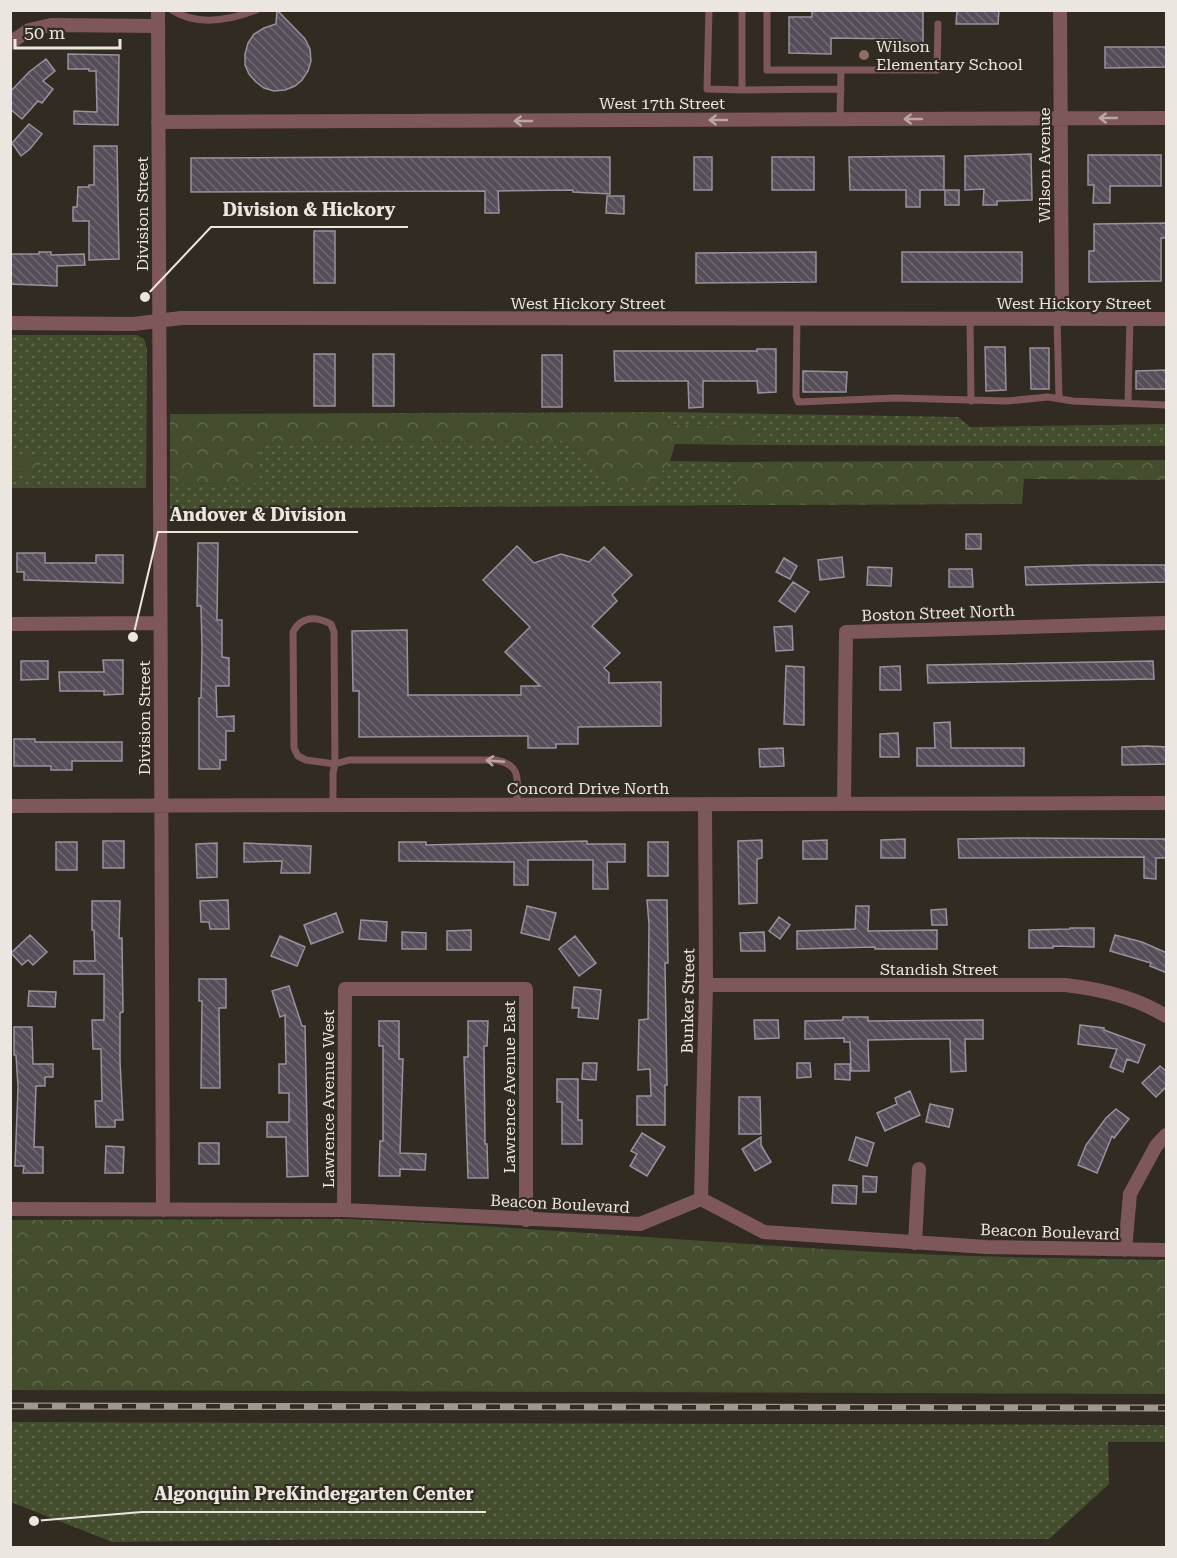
<svg xmlns="http://www.w3.org/2000/svg" width="1177" height="1558" viewBox="0 0 1177 1558" font-family="'Roboto Serif',serif">
<defs>
<pattern id="grass-dots" width="8" height="8" patternUnits="userSpaceOnUse" patternTransform="scale(1.5)"><rect width="8" height="8" fill="#444e2f"/><path d="M2 2h.1M6 6h.1" fill="none" stroke="#5f684d" stroke-width="1.8" stroke-linecap="round"/></pattern>
<pattern id="forest-crowns" width="20" height="18" patternUnits="userSpaceOnUse" patternTransform="scale(1.5)"><rect width="20" height="18" fill="#444e2f"/><path d="M2 6a3 3 0 1 1 6 0M12 15a3 3 0 1 1 6 0" fill="none" stroke="#5f684d"/></pattern>
<pattern id="building-back-hatch" width="6" height="6" patternUnits="userSpaceOnUse" patternTransform="scale(1.5)"><rect width="6" height="6" fill="#554e59"/><path d="M-1 5l2 2M0 0l6 6M5-1l2 2" fill="none" stroke="#6e6871"/></pattern>
</defs>
<rect width="100%" height="100%" fill="#322b21"/>
<!-- grass -->
<path fill="url(#grass-dots)" d="M11,335h126l7,4 3,10 -1,139h-135l-1,-16 28,-1 3,-13h-30z
M664,412l294,5 12,10 196,-3v22l-409,-1 -15,-18 -77,-3z
M565,441l27,21 17,24h41l20,-25 63,1 9,43 -572,4v-25l86,-1 4,-21 -4,-20z
M10,1422l1156,3v17h-58l1,42 -60,55h-677l-260,3 -101,-40z"/>
<!-- forest -->
<path fill="url(#forest-crowns)" d="M664,412l2,12 76,3 15,18 -82,-1 -5,17 -20,25h-41l-17,-24 -27,-21 -308,1 3,20 -3,21 -87,1v-70z
M10,458h32l-4,13 -27,1z
M1166,460v20l-142,-1 -2,25 -280,1 -9,-43z
M347,1219c165,7 329,21 493,31 109,7 218,8 326,10v134l-1155,-4v-170z"/>
<!-- building -->
<path fill="url(#building-back-hatch)" stroke="#99919e" stroke-width="1.5" d="M277,10l28,29 5,10 1,12 -3,10 -6,9 -7,6 -10,4 -11,1 -10,-3 -8,-6 -7,-8 -4,-9v-11l3,-11 6,-9 10,-6 12,-4z
M812,10h111v39h-24v-10l-68,-1v16l-42,-1v-36h23z
M957,10h42l-1,14h-42z
M1105,47h62v20l-62,1z
M68,54l51,1 -1,70 -44,-1v-13l23,1 -1,-41h-7v-2h-21z
M46,59l9,12 -12,10 10,8 -11,14 -4,-2 -16,18 -12,-10v-17l19,-20z
M29,124l13,10 -12,15 -9,7 -9,-13z
M94,146h23l2,113 -30,1v-39h-16v-14h4l1,-20h11v-2h5z
M1031,154l1,46 -35,1v4h-14l1,-16 -19,1v-34z
M1088,155h73v31h-51v17h-17l1,-18h-6z
M944,156v34h-24v17h-14v-17h-56l-1,-33z
M374,157h236v37l-37,-2v-2l-75,1 1,22h-14v-22l-294,1v-34z
M694,157h18v33h-18z
M772,157h42v33h-42z
M945,190h14v15h-14z
M607,196h17v18l-18,-1z
M1167,223v15h-6v43l-72,1v-31h5v-27z
M314,231h21v52h-21z
M39,252h12v3l33,-1 1,11 -28,1v20l-47,-2v-30h29z
M816,252v30l-120,1v-30z
M902,252h120v30h-120z
M985,347h20l1,43 -20,1z
M1030,348h19v41h-18z
M757,349h19v43l-18,1 -1,-12h-54v26l-14,1 -1,-27h-73l-1,-30h143z
M314,354h21v52h-21z
M373,354h21v52h-21z
M542,355h20v52h-20z
M1167,370v19h-31v-18z
M803,371l44,1 -1,20h-43z
M966,534h15v15h-15z
M198,543h20l-1,77h5v37l7,1v28h-13l1,31 17,-1v15h-8v29h-6v9h-21v-71h2l1,-50 -1,-42h-4z
M517,546l17,17 27,-9 28,8 15,-15 28,28 -20,20 5,6 -25,25 28,27 -16,15 5,5v10l52,-1v44l-83,1v17h-22v4h-28v-12l-169,1v-46h-6l-1,-60 55,-1 1,65h113v-9h19l-35,-34 25,-25 -47,-47z
M17,553h28v10h51v-8h27v28l-99,-3v-8h-7z
M842,557l2,20 -24,3 -2,-20z
M784,558l13,8 -7,13 -14,-7z
M1087,565h78l1,17 -140,3 -1,-18z
M868,567l24,1 -1,18 -24,-1z
M949,569h23l1,18h-24z
M793,582l16,10 -14,20 -16,-11z
M792,626l1,24 -17,1 -2,-24z
M103,660h20v34l-19,1v-4h-44l-1,-19h45z
M21,661h27v18l-27,1z
M1153,661l1,18 -226,4 -1,-18z
M786,666l18,1v58l-20,-1z
M900,666l1,24h-21v-23z
M950,722l1,26h73v18h-107v-18h18l-1,-25z
M898,733l1,24h-19v-23z
M14,739h21v3h87v19h-50v9h-21v-4h-37z
M1146,746l21,1v17l-45,1v-18z
M783,748l1,18 -24,1 -1,-18z
M1022,838l145,1v19h-11v21l-12,-1v-21l-185,1 -1,-19z
M905,839v19h-24v-18z
M762,840v18l-5,1v44l-18,1 -1,-63z
M827,840v19h-24v-18z
M103,841h21v27h-21z
M587,841v3h38v18h-18l1,27h-15v-29h-65v25h-14v-23l-115,-1v-19h27v3z
M56,842h21v28h-21z
M648,842h20v34h-20z
M217,843v34l-20,1 -1,-34z
M244,843l67,3 -1,27h-29l1,-12 -38,1z
M228,900l1,29h-19l-1,-7h-8l-1,-21z
M647,900h20l1,63h-3l2,122h-2v40h-28v-29h14l-1,-27 -12,1 1,-50 9,-1 1,-95z
M92,901h28l-1,37h3l1,74 -3,1v48l3,59h-8v7h-19l-1,-26h7l-1,-52h-8l-1,-29h12v-46h-30v-13h21l-1,-31h-2z
M527,906l29,7 -7,27 -28,-7z
M856,906h13l-1,25 69,-1v19h-62v-2l-78,2v-18l58,-2z
M946,909l1,16h-15l-1,-15z
M336,913l7,19 -32,12 -7,-19z
M779,917l11,8 -10,14 -11,-8z
M361,920l26,2 -1,19 -27,-2z
M1070,928h24v19l-41,-1v2h-24v-18l41,-1z
M471,930v20h-24v-19z
M402,932l24,1v16h-24z
M764,932l1,19h-24l-1,-18z
M30,935l17,17 -14,13 -5,-5 -6,5 -11,-12z
M1115,935l27,7 25,11v20l-17,-7 1,-3 -41,-12z
M280,936l25,11 -8,19 -26,-10z
M575,936l21,27 -17,13 -20,-27z
M199,979h27v29h-7l1,80h-19l1,-87h-3z
M289,986l13,40h3l3,150 -21,1 -1,-40h-19v-15h22v-29h-10v-29h7l-1,-49 -5,2 -8,-26z
M574,987l27,3 -3,29 -20,-2 1,-9h-7z
M29,991l27,1 -1,15 -27,-1z
M843,1017h25v4l115,-1v19h-18l1,32 -15,1 -1,-33h-29l-53,1 1,31h-18l-1,-29h-6v-4l-39,1v-18l38,-1z
M754,1020h24l1,18 -24,1z
M379,1021h20v38h4l-3,94 26,1 -1,16 -25,-1v7h-21l1,-35h3v-95h-4z
M468,1021h20l-1,25h-3l1,98h2l1,34h-20l-4,-121h4z
M1080,1025l24,3v2l41,15 -7,18 -11,-4 -4,13 -13,-5 7,-18 -39,-5z
M14,1027h18l1,37h20v13h-8v9h-9l-2,61h9v26h-20l1,-7h-9l3,-79 -2,-32h-2z
M583,1063h14l-1,17 -14,-1z
M797,1063h13l1,14 -14,1z
M835,1064h15v16l-15,-1z
M1160,1066l7,6v14l-11,11 -14,-14z
M557,1079h21v41h4v24h-20v-42h-5z
M910,1091l10,24 -35,16 -8,-18 20,-9 -2,-6z
M739,1097h21l1,37h-22z
M930,1104l23,5 -4,18 -23,-5z
M1116,1109l13,10 -15,19 -2,-2 -15,37 -19,-8 8,-20 20,-27z
M642,1133l23,14 -18,29 -17,-10 7,-12 -6,-3z
M761,1137v8l10,17 -16,9 -13,-22z
M856,1137l18,6 -7,23 -18,-6z
M199,1143h20v21h-20z
M106,1146l18,1 -1,26h-18z
M863,1176l14,1 -1,15h-13z
M833,1185l24,1 -1,18 -24,-1z"/>
<g fill="none" stroke-linecap="round" stroke-linejoin="round">
<!-- lane -->
<path stroke="#7e575a" stroke-width="7" d="M172,10c26,17 58,10 84,0
M709,10l-2,79 35,1v-80
M767,10v60h170l1,-46
M742,90l99,-1
M840,119l1,-49
M970,319l1,82
M1057,319l2,78
M797,320l-1,76 2,6 97,-4 112,3 41,-4 25,4 93,4
M1128,402l2,-83
M333,805v-32l2,-9 -1,-132 -3,-8c-15,-8 -30,-8 -38,8l1,116 4,8 8,4 29,4 14,-4h147c27,5 21,22 21,44"/>
<!-- street -->
<path stroke="#7e575a" stroke-width="14" d="M158,10l5,1200
M1060,10l2,309
M10,43l19,-13 22,-5 107,1
M158,122l1008,-4
M10,323l124,1 47,-6 985,1
M10,624l150,-1
M844,804l2,-172 320,-9
M10,806l1156,-3
M706,985h359c36,4 70,12 101,31
M701,1199l5,-214 -1,-181
M10,1209l334,1 296,14 61,-25 63,33 222,15 180,3
M344,1210l1,-221h181v231
M915,1243l4,-74
M1125,1250l5,-56 26,-48 10,-11"/>
<!-- rail casing -->
<g stroke="#9e9890" stroke-width="7">
<path id="rail" d="M10,1406l1156,2"/>
</g>
<!-- rail -->
<use href="#rail" stroke="#322b21" stroke-width="4.5" stroke-dasharray="14" stroke-linecap="butt"/>
</g>
<!-- one-way arrows -->
<defs><path id="oneway-shaft" d="M-6 0H5M1.5-3L5.5 0L1.5 3" fill="none" stroke-width="1.6" stroke-linecap="round" stroke-linejoin="round" transform="scale(1.5)"/></defs>
<g stroke="#baa6a4">
<use href="#oneway-shaft" transform="translate(1108 118) rotate(180)"/>
<use href="#oneway-shaft" transform="translate(913 119) rotate(180)"/>
<use href="#oneway-shaft" transform="translate(718 120) rotate(180)"/>
<use href="#oneway-shaft" transform="translate(523 121) rotate(180)"/>
<use href="#oneway-shaft" transform="translate(495 761) rotate(-175)"/>
</g>
<!-- markers -->
<circle fill="#8d6e63" stroke="#322b21" stroke-width="2" cx="864" cy="55" r="6"/>
<g text-anchor="middle" dominant-baseline="central" stroke-width="4.5" stroke-linejoin="round" paint-order="stroke">
<!-- poi labels -->
<g font-size="16" fill="#ebe6e0" stroke="#322b21" text-anchor="start">
<text x="876" y="46">Wilson<tspan x="876" dy="18">Elementary School</tspan></text>
</g>
<!-- street labels -->
<g font-size="16" fill="#ebe6e0" stroke="#322b21">
<text x="662" y="103">West 17th Street</text>
<text transform="translate(1044 165) rotate(-90)">Wilson Avenue</text>
<text transform="translate(142 214) rotate(-90)">Division Street</text>
<text x="588" y="303">West Hickory Street</text>
<text x="1074" y="303">West Hickory Street</text>
<text transform="translate(938 613) rotate(-2)">Boston Street North</text>
<text transform="translate(144 718) rotate(-90)">Division Street</text>
<text x="588" y="788">Concord Drive North</text>
<text x="939" y="969">Standish Street</text>
<text transform="translate(688 1001) rotate(-89)">Bunker Street</text>
<text transform="translate(509 1087) rotate(-90)">Lawrence Avenue East</text>
<text transform="translate(328 1099) rotate(-90)">Lawrence Avenue West</text>
<text transform="translate(560 1204) rotate(3)">Beacon Boulevard</text>
<text transform="translate(1050 1232) rotate(2)">Beacon Boulevard</text>
</g>
</g>
<!-- callouts -->
<path fill="none" stroke="#ebe6e0" stroke-width="2" d="M145 297L211 227H408M133 637L158 532H358M34 1521L142 1512H486"/>
<g fill="#ebe6e0" stroke="#322b21" stroke-width="2">
<circle cx="145" cy="297" r="6"/>
<circle cx="133" cy="637" r="6"/>
<circle cx="34" cy="1521" r="6"/>
</g>
<g font-size="18" text-anchor="middle" font-weight="bold" fill="#ebe6e0" stroke="#322b21" stroke-width="4.5" stroke-linejoin="round" paint-order="stroke">
<text x="309" y="216">Division &amp; Hickory</text>
<text x="258" y="521">Andover &amp; Division</text>
<text x="314" y="1500">Algonquin PreKindergarten Center</text>
</g>
<!-- border -->
<rect width="1177" height="1558" fill="none" stroke="#ebe6e0" stroke-width="24"/>
<!-- scale -->
<path d="M15 39v9h105v-9" fill="none" stroke="#ebe6e0" stroke-width="3"/>
<text x="24" y="39" font-size="18" fill="#ebe6e0" stroke="#322b21" stroke-width="4.5" paint-order="stroke">50 m</text>
</svg>
